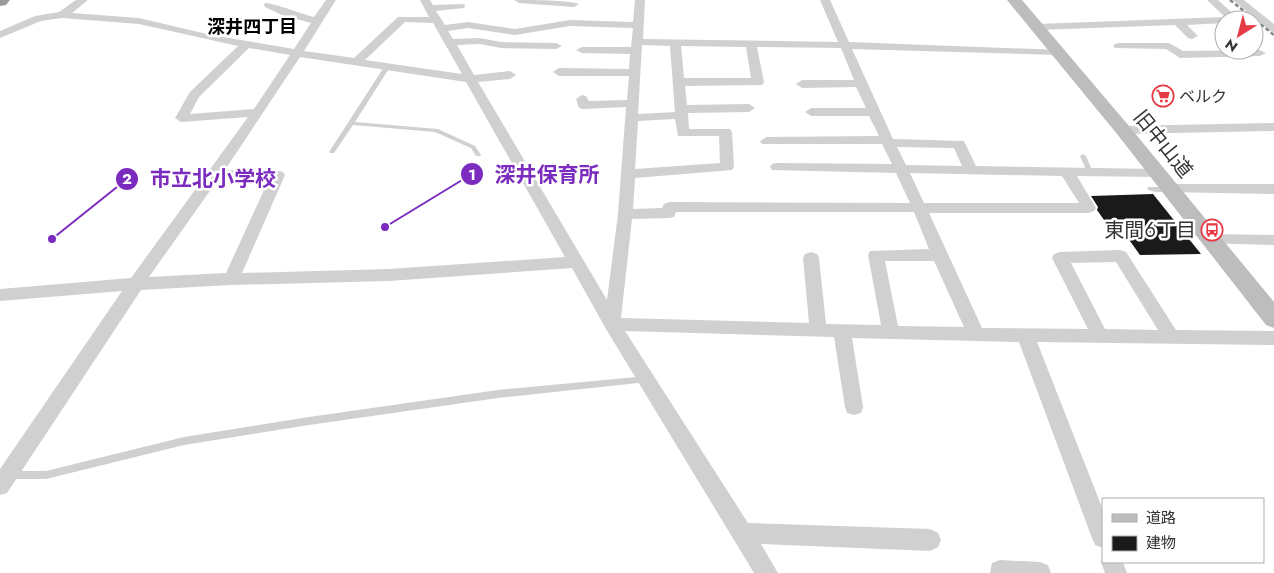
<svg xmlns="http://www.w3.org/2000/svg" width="1274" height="573" viewBox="0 0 1274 573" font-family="Jost,'Noto Sans JP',sans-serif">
<rect width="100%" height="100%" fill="#fff"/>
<!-- building -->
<path fill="#1a1a1a" d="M1153,194l48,60 -61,1 -20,-28h-11l-12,-17 1,-3 -7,-11z"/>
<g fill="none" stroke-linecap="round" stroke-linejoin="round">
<!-- lane -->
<path fill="#d0d0d0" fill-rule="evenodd" d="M387,65l3,2 -35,55 83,7 37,17 6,9 -1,1h-4l-5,-8 -36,-16 -82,-7 -19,28h-4l-1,-1 55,-85z
M1083,154l3,2 7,16 -1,1 -2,1 -3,-2 -7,-16z
M1148,187h20l3,2c-5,4 -19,4 -24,0z
M647,376l3,1 1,2 -1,2 -3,1 -149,16 -189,27 -125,20 -138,34h-36l-3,-1 -2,-3 2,-3 3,-1h36l138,-34 125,-20 189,-27z"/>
<!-- street -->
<path fill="#d0d0d0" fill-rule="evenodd" d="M76,0h12l-16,13 67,5 72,17 83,14 17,-26 -29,-8 -17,-8 -1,-2 1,-2c6,-1 40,12 49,14l12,-17h10l-32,51 50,7 44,-41h31l-9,-17h10l3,5 31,-1 1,2 -1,2 -28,3 9,14 23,-3 47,7 55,-9 63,2 2,-22h10l-2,39 195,3 -18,-42h10l19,42 212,8 2,2 -2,2 -4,1 -205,-6 41,90 71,2 12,25 182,3 5,1 2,3 -2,3 -5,1 -81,-1 19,32 -2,3 -5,2h-160l53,115 106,1 -36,-71 2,-4 6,-2 60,-2 6,2 50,78 98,1v14l-237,-3 66,168v38l-8,-3 -3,-7 -73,-196 -167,-4 11,69 -2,6 -7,2 -7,-2 -2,-6 -11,-70 -209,-6 123,192 182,6 8,4 3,7 -3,7 -8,4 -169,-7 17,29h-24l-148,-244 -34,-61 -183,13 -158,4 -90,5 -134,203 -7,2v-26l122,-178 -122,10v-12l131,-11 117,-161 -67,5 -6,-4 15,-26 48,-46 -99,-22 -77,-6 -21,3 -41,17v-7l35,-15 24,-4zM405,22l28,1 29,51 -97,-14zM570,26l63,2 -2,19h-49l-6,3 6,3 48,1 -1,15 -70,-1 -6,4 6,4h70l-2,24 -38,1 -3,-5 -4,-1 -6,4 3,9 4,1 43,-2 -8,107 -11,86 -129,-218 32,-3 6,-4 -6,-4 -36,4 -17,-30 23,-1 21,4 55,1 6,-3 -6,-3 -55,-1 -21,-4 -27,1 -5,-8 20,-3 47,7zM642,45l28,1 5,66 -37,2zM681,46l65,1 5,31h-67zM757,47l84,1 13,32h-52l-6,4 6,4 54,-1 10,21h-55l-6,4 6,4h58l10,20 -112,1 -7,4 2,3h120l10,20 -115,-1 -5,1 -2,3 2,3 124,3 14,30 -241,-1 -5,2 -2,4 -29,1 2,-31 97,-8 2,-3 -2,-35 -2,-3h-41l-1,-16 61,-1 6,-4 -6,-4 -62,1 -2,-19 77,-1 2,-3zM249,48l41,7 -36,54 -64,5 9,-17zM300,57l166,25 99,175 -176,12 -147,4 43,-98 -2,-3 -5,-1 -53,-1zM675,119l3,17h41l1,27 -85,6 3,-48zM897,147l57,1 8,18 -56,-1zM910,173l152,3 17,27h-155zM219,178l50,1 -43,94 -77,4zM676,212h238l15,37 -59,2 -2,4 13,70 -55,-1 -7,-66 -2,-4 -6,-2 -6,2 -2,4 6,65 -188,-5 11,-99 37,-1 5,-1zM885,261h49l30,66 -66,-1zM1116,262l42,68 -53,-1 -34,-66z
M514,0c14,0 56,0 65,4l-5,3 -55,-4z
M1207,0h11l22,20h-16v3l-37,2 11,11 -6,3 -4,-1 -13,-13 -138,5 -5,-3 5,-3 188,-7z
M1233,0h11l30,24v8l-4,-1z
M1119,43h50l14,8 77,-1 6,3 -6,3 -80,2 -14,-9 -51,-1 -2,-2 2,-2z
M1274,123v8l-151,3 -7,-4 7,-4z
M1170,184h104v10l-109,-2 -2,-3 2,-3z
M1210,234l64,1v10l-69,-2 -3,-4 3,-4z
M1103,558v4h20l4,11h-22l-4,-11z
M1000,560l40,2 8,3 3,8h-61l2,-10z"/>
<!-- secondary -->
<path fill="#bdbdbd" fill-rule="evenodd" d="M1007,0h15l107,126 145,176v26l-8,-3 -149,-191z"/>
<!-- highway -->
<path fill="#9a9a9a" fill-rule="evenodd" d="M0,0h10l-4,5 -6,1z"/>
<!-- rail -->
<path stroke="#888" stroke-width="2.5" stroke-dasharray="4 2.5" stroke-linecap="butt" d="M1230,0l44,35"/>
</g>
<!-- icons -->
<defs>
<g id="supermarket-ring" transform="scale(1.125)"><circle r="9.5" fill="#fff" stroke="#e63946" stroke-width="1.5"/><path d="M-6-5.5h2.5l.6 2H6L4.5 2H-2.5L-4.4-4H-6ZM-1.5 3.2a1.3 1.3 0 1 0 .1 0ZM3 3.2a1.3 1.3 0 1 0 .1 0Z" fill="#e63946"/></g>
<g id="bus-ring" transform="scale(1.125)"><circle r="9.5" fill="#fff" stroke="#e63946" stroke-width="1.5"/><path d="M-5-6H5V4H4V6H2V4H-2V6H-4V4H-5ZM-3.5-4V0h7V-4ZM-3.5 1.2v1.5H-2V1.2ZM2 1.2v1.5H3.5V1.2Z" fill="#e63946"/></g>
</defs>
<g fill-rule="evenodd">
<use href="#supermarket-ring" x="1163" y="96"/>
<use href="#bus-ring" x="1212" y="230"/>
</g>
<g text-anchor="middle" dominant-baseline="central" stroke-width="5" stroke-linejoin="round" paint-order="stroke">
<!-- far-poi labels -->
<g font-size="16" fill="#333" stroke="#fff" text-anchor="start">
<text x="1179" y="96">ベルク</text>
</g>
<!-- far-neighbourhood labels -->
<g font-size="18" font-weight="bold" fill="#000" stroke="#fff">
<text x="252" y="27">深井四丁目</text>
</g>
<!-- street labels -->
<g font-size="20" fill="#333" stroke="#fff">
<text transform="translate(1163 144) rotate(51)">旧中山道</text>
</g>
<!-- poi labels -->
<g font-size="20" fill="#333" stroke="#fff" text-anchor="end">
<text x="1196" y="230">東間6丁目</text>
</g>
</g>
<!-- callouts -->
<path fill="none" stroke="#7b2cbf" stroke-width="2" d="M385 227L472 174M52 239L127 179"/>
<g fill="#7b2cbf" stroke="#fff" stroke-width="2">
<circle cx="385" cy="227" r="5"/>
<circle cx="52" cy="239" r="5"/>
<circle cx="472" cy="174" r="12"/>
<circle cx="127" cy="179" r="12"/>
</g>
<g font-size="15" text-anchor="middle" font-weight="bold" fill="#fff">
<text x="472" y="180">1</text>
<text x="127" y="184">2</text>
</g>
<g font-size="21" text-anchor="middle" font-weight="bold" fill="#7b2cbf" stroke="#fff" stroke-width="5" stroke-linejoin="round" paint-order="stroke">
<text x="547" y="182">深井保育所</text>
<text x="213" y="186">市立北小学校</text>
</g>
<!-- legend -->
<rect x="1102" y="498" width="162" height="65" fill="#ffffff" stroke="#adadad"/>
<rect x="1112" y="514" width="25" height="8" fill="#bdbdbd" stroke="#adadad"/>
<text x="1146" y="523" font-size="15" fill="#333333">道路</text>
<rect x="1112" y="536" width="25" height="15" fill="#1a1a1a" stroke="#adadad"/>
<text x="1146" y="548" font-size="15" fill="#333333">建物</text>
<!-- north arrow -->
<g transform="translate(1239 35) rotate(216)"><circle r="24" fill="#ffffff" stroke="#adadad"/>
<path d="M0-4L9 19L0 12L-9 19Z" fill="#e63946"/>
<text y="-8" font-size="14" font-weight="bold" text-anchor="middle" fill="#333333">N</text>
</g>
</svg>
